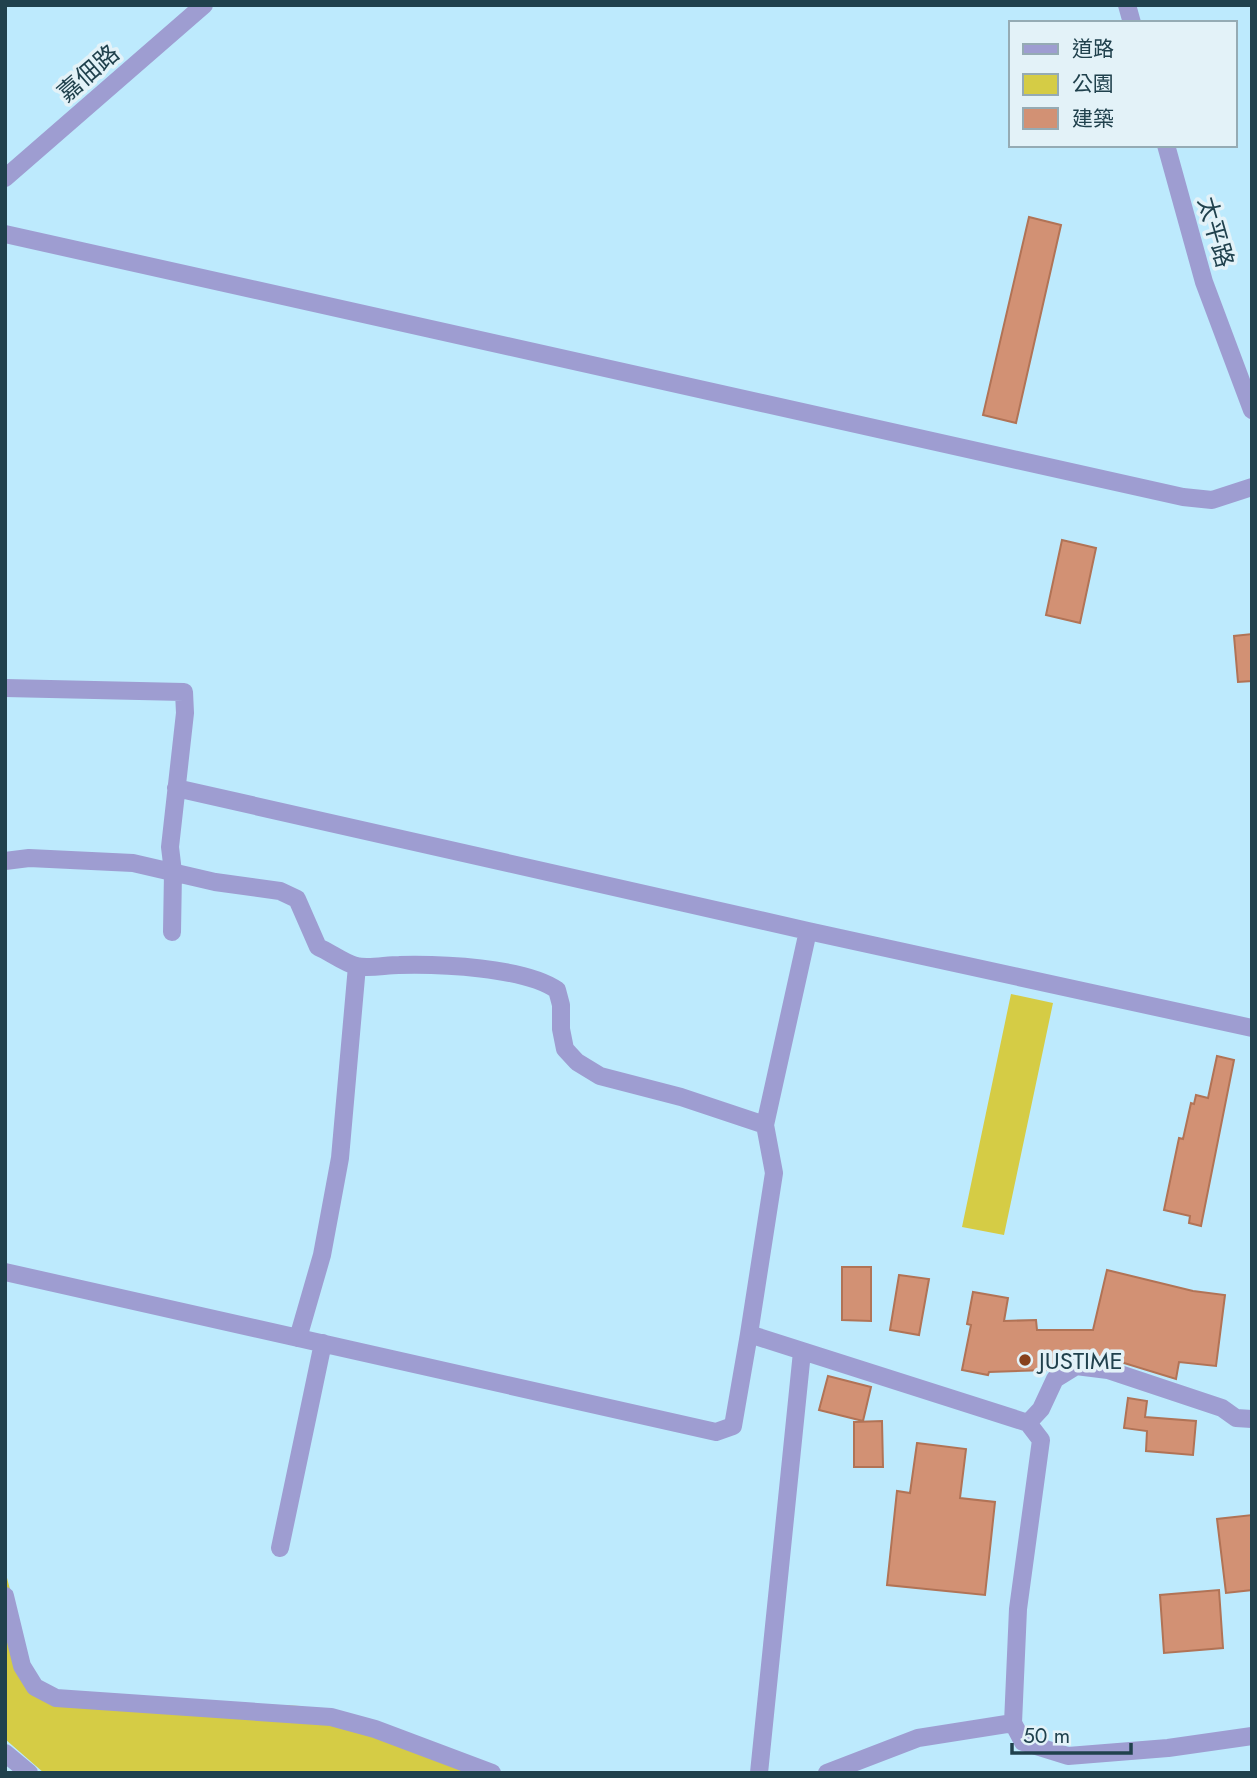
<svg xmlns="http://www.w3.org/2000/svg" width="1257" height="1778" viewBox="0 0 1257 1778" font-family="Jost,'Noto Sans TC',sans-serif">
<rect width="100%" height="100%" fill="#bdeafd"/>
<!-- green -->
<path fill="#d5cc45" d="M1011,994l42,9 -49,232 -42,-8z
M5,1570l10,39 5,47 22,39 258,11 83,20 121,47h-460l-39,-34z"/>
<!-- building -->
<path fill="#d29174" stroke="#b17356" stroke-width="2" d="M1029,217l32,8 -45,198 -33,-8z
M1062,540l34,8 -16,75 -34,-8z
M1252,634v47l-14,1 -4,-46z
M1217,1056l17,4 -33,166 -12,-3 1,-7 -26,-6 15,-72 4,1 8,-36 3,1 2,-9 12,3z
M842,1267h29v54l-29,-1z
M1107,1270l86,21 32,4 -9,71 -37,-4 -3,17 -65,-20 -34,-4h-11l-1,5 -17,10 -59,2 -1,3 -26,-5 9,-45 -4,-1 6,-32 35,6 -4,23 32,-1 1,10h56z
M899,1275l30,4 -10,56 -29,-5z
M828,1376l43,11 -8,34 -44,-11z
M1128,1398l19,3 -2,16 51,4 -3,34 -47,-4 1,-20 -23,-3z
M882,1421l1,46h-29v-45z
M917,1443l49,6 -6,49 35,4 -10,93 -98,-10 10,-94 13,2z
M1252,1515v75l-26,3 -9,-74z
M1219,1590l4,58 -59,5 -4,-58z"/>
<g fill="none" stroke-linecap="round" stroke-linejoin="round">
<!-- minor -->
<path stroke="#9e9dd1" stroke-width="18" d="M1127,5l5,18
M1166,145l38,137 48,128
M5,178l199,-173
M5,234l1178,263 29,3 40,-13
M5,688l179,4 1,21 -15,134 3,25 -1,60
M176,788l632,143 444,97
M5,861l24,-3 104,5 82,19 65,9 17,8 21,48c12,5 26,16 38,19 12,3 30,-1 43,-1 40,-1 125,2 158,25l4,15v24l4,20 12,13 23,14 81,21 84,28
M808,931l-43,194 9,48 -25,161 279,89 13,-14 14,-30 21,-13 32,4 114,38 14,10 16,1
M5,1272l711,160 17,-6 16,-92
M298,1338l24,-83 18,-97 17,-192
M1028,1423l13,17 -23,169 -5,114 10,19 45,14 100,-8 84,-12
M280,1548l43,-205
M5,1596l17,70 13,21 21,11 275,19 44,12 117,44
M5,1753l24,20
M759,1773l43,-421
M827,1773l91,-35 95,-15"/>
</g>
<!-- markers -->
<circle fill="#87411d" stroke="#e3f2f8" stroke-width="2.5" cx="1025" cy="1360" r="7"/>
<g text-anchor="middle" dominant-baseline="central" stroke-width="7" stroke-linejoin="round" paint-order="stroke">
<!-- street labels -->
<g font-size="24" fill="#20414d" stroke="#e3f2f8">
<text transform="translate(88 73) rotate(-41)">嘉佃路</text>
<text transform="translate(1216 232) rotate(74)">太平路</text>
</g>
<!-- poi labels -->
<g font-size="24" fill="#20414d" stroke="#e3f2f8" text-anchor="start">
<text x="1039" y="1360">JUSTIME</text>
</g>
</g>
<!-- border -->
<rect width="1257" height="1778" fill="none" stroke="#20414d" stroke-width="14"/>
<!-- legend -->
<rect x="1009" y="21" width="228" height="126" fill="#e3f2f8" stroke="#95abb4" stroke-width="2"/>
<rect x="1023" y="44" width="35" height="10" fill="#9e9dd1" stroke="#95abb4" stroke-width="2"/>
<text x="1072" y="56" font-size="21" fill="#20414d">道路</text>
<rect x="1023" y="74" width="35" height="21" fill="#d5cc45" stroke="#95abb4" stroke-width="2"/>
<text x="1072" y="91" font-size="21" fill="#20414d">公園</text>
<rect x="1023" y="108" width="35" height="21" fill="#d29174" stroke="#95abb4" stroke-width="2"/>
<text x="1072" y="126" font-size="21" fill="#20414d">建築</text>
<!-- scale -->
<path d="M1012 1743v10h119v-10" fill="none" stroke="#20414d" stroke-width="3.5"/>
<text x="1023" y="1743" font-size="21" fill="#20414d" stroke="#e3f2f8" stroke-width="5" paint-order="stroke">50 m</text>
</svg>
